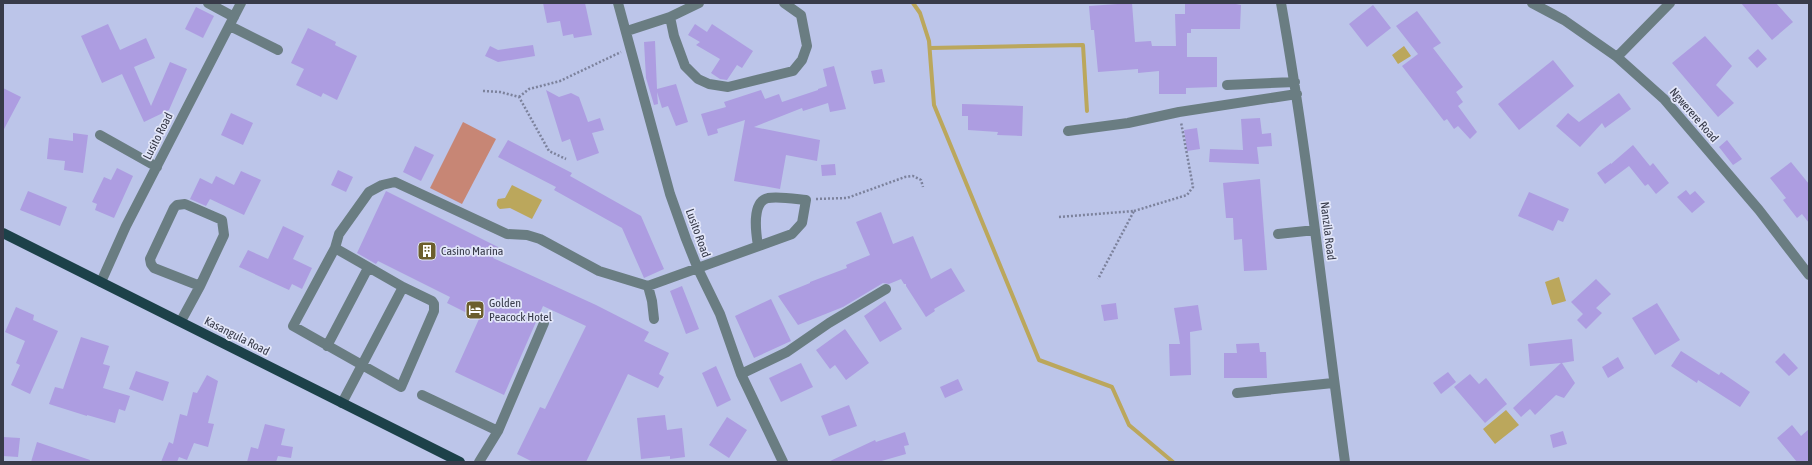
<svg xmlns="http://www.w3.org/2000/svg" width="1812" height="465" viewBox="0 0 1812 465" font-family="'Asap Condensed',sans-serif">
<rect width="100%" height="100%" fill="#bcc5e9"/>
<!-- green -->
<path fill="#c78675" d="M463,122l33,17 -34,65 -32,-16z"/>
<!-- water -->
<path fill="#bba75c" d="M1404,46l7,10 -13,8 -6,-9z
M512,185l30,15 -10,19 -22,-11 -10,1c-4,-3 -4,-5 -2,-10l7,-1z
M1559,277l7,24 -14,4 -7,-23z
M1506,410l13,15 -24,19 -12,-15z"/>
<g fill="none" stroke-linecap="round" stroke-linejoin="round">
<!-- stream -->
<path stroke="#bba75c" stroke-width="4" d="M913,3l7,10 9,28 5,64 105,255 73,27 17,38 44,37
M930,48l153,-3 4,66"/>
</g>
<!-- building -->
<path fill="#ad9de1" d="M543,3h42l7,32 -18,3 -1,-4 -10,2 -3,-15 -13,2z
M1132,3l3,39 16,-1 1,5h24l-1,-32h10v-11h51v1l5,1 -1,24h-49v4h-4v24h30v30l-31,1v6h-27v-23l-21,2v-4l-40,3 -4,-42h-3l-2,-24z
M1741,3h35l17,19 -21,18z
M1373,5l18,23 -24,19 -18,-23z
M196,7l18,9 -11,22 -18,-9z
M1417,11l24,32 -8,5 30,39 -7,5 7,10 -5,4 19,26 -7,7 -12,-13 -4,3 -7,-10 -3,2 -42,-55 16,-12 -22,-28z
M108,24l12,26 26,-12 9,20 -21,9 17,39 19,-44 17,7 -18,41 -25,12 -22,-48 -20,9 -21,-47z
M695,24l12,8 5,-8 41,27 -11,17 -5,-3 -10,15 -7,-1 -9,-6 9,-14 -24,-14 4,-3 -12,-7z
M308,28l28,14 -1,3 22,11 -20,44 -14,-7 -2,4 -25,-12 8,-16 -13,-6z
M1705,36l27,30 -16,19 18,18 -16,14 -46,-54z
M655,41l2,48 19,-5 12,38 -12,4 -8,-20 -6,2 -5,-16 1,12 -4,1 -8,-27 -2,-36z
M533,45l2,11 -37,6 -13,-6 5,-10 8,4z
M1758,49l9,10 -10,9 -9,-10z
M1553,60l21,26 -55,44 -21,-26z
M834,66l12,43 -16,3 -2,-9 -25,8 -1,-3 -48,19 66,13 -3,21 -31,-6 -6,34 -46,-8 11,-61 -28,9 1,4 -10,3 -7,-22 25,-7 -2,-5 37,-12 4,9 14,-5 3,8 36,-12v-1l9,-3 -4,-17z
M882,69l3,13 -11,2 -3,-13z
M3,88l18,9 -18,34z
M546,90l13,7 12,-4 8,4 9,25 12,-4 4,12 -12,3 7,20 -22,8 -7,-22 -8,3z
M1619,93l12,16 -26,19 -3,-5 -22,24 -24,-21 12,-13 11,9z
M962,104l61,2 -1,30 -25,-1 1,-3 -30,-2v-14h-6z
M231,113l22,10 -10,22 -22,-10z
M1260,118l2,16 9,-1 1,13 -15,1 2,17 -50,-2 1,-13 33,1 -2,-31z
M1197,128l3,21 -13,2 -3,-21z
M73,133l15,2 -5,38 -19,-3 1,-9 -18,-2 2,-21 24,3z
M508,140l64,33 -2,3 71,40 23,53 -20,9 -22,-50 -68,-38 2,-3 -58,-30z
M1727,140l15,19 -9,6 -14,-18z
M1633,145l17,21 3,-3 16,20 -13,11 -8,-10 -3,2 -16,-20 -24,18 -8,-11 14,-10v1z
M415,146l19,9 -13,26 -18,-9z
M1791,162l18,22v39l-7,-9 -5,4 -14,-18 3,-2 -16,-20z
M835,164l1,11 -14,1 -1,-11z
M117,168l16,8 -19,42 -19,-8 2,-6 -5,-2 12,-25 7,3z
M338,170l15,7 -7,15 -15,-7z
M241,171l20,9 -17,35 -34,-16 -4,7 -16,-7 10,-21 12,6 4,-8 18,9z
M1260,179l7,91 -23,1 -2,-32 -8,1 -1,-22h-7l-3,-35z
M1686,190l4,5 5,-4 10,11 -13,11 -15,-16z
M28,191l39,16 -7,19 -40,-16z
M386,191l112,56 -5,11 103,47 53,27 -5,9 25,12 -10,21 5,3 -6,11 -30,-14 -42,88h-53l-16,-8 23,-47 5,2 41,-83 -43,-20 -39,89 -49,-23 24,-53 -32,-16 3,-6 -72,-36 -2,3 -19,-11z
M1529,192l40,17 -6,13 -5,-2 -5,11 -35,-15z
M881,212l12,32 20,-8 18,43 20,-11 14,23 -31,18 1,2 -9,6 -20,-31v-2h-2l-3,-5 -12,5 -6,-1 -40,24 -45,18 -20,-29 32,-13v-1l37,-14 -1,-3 24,-10 -14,-33z
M283,226l21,10 -11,23 19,9 -10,21 -10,-5 -3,6 -50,-23 9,-17 20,9z
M1596,279l15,15 -15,14 6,5 -16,16 -9,-9 6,-6 -12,-12z
M682,286l17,43 -13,5 -16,-43z
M771,299l20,42 -37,17 -19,-42z
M885,301l17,28 -22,13 -16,-26z
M1116,303l2,16 -14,2 -3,-16z
M1657,303l23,37 -25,15 -23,-37z
M1198,305l4,25 -12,2 1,43 -21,1 -1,-32h11l-6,-36z
M16,307l18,8 -1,5 25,11 -28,63 -19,-9 9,-20 -4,-2 9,-22 -20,-9z
M845,329l24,34 -23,17 -11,-15 -5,4 -14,-19z
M81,337l28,9 -6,18 7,2 -7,22 27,8 -5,15 -6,-2 -4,14 -28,-8v1l-38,-12 6,-17 8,2z
M1572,339l2,22 -12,2 13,20 -11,15 -8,-3 -21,20 -5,-6 -9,8 -8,-9 48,-45 -31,3 -2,-22z
M1259,343l1,9h6l1,26h-43v-25h13l-1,-9z
M1681,351l38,24 2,-3 29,20 -10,15 -42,-27 -1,3 -26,-17z
M1784,353l14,15 -9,8 -14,-14z
M1618,357l6,11 -16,10 -6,-11z
M801,363l12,24 -32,15 -12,-24z
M716,366l15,34 -14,7 -15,-34z
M136,371l33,11 -6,19 -34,-12z
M1448,372l8,10 -15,12 -8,-11z
M1470,374l9,10 7,-6 21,26 -22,19 -31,-36z
M207,375l11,6 -10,42 6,1 -6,23 -14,-4 -7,17 -8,-3 -2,5h-16l8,-20 4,2 7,-30 7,2 6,-24 4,1z
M958,379l5,11 -18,8 -5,-11z
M849,405l8,21 -28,10 -8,-20z
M665,415l2,15 15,-2 3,29 -15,2v-3l-29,3 -4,-41z
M727,417l20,13 -18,28 -20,-13z
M265,424l20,5 -4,16 12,2 -2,11 -13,-2 -2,6h-29l4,-15 7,2z
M1792,425l9,11 8,-7v33h-12l-20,-24z
M1563,431l4,13 -14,4 -3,-13z
M905,432l4,13 -5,1 2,8 -28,8h-50l47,-22 1,2z
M3,437l17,1 -2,19 -15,-1z
M37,442l53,18v2h-59z"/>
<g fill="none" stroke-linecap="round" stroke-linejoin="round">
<!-- path -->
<path stroke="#7c829c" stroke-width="2.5" stroke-dasharray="2 2" stroke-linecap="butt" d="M483,91l17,1 19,5 30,54 17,8
M519,97l10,-8 31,-8 61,-29
M816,199l31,-1 58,-21 8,-1 8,4 2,7
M1134,211l53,-16 6,-8 -12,-65
M1059,217l75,-6 -36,68"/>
<!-- minor -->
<path stroke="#6a7d82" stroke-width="10" d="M208,3l26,14
M618,3l52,191 16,45 12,30 22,45 21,60 42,88
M1281,3c27,152 43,306 64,459
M1532,3l32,17 53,37 47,42 95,111 50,65
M670,17l4,19 11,30 13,13 11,5 19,3 65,-16 9,-11 5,-14 -6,-31 -17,-12
M230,26l48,24
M627,31l43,-14 29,-14
M1617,57l53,-54
M1227,85l68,-3
M1068,131l60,-8 51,-11 118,-18
M100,135l57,32
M1278,234l37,-4
M335,248l-42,78 108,61 33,-76v-7l-2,-3 -29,-14 -68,-39 4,-14 30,-42 13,-7 13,-3 112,52 20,1 13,4 59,32 49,15 144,-52 10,-11 4,-23c-10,-1 -28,-4 -38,-2 -17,4 -12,35 -10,48
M101,282l25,-56 115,-223
M648,286l4,15 2,18
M181,321l19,-35 24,-51 -2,-15 -37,-16 -8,1 -3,3 -24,51 1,5 3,4 46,18
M327,346l41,-78
M741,374l46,-22 42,-29 57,-34
M1237,393l96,-10
M422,395l76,36
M342,403l61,-116
M479,462l19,-31 46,-108"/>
<!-- major -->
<path stroke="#1c4149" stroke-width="10" d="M3,233l457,229"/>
</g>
<!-- icons -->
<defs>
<g id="building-square" transform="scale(1)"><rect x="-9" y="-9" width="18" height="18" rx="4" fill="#6c5e2c" stroke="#e2e6f9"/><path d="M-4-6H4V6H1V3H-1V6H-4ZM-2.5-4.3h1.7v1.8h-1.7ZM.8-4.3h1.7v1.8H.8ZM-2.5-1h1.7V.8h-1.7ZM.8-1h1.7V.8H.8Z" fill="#fff"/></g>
<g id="hotel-square" transform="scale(1)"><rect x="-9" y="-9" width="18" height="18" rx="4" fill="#6c5e2c" stroke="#e2e6f9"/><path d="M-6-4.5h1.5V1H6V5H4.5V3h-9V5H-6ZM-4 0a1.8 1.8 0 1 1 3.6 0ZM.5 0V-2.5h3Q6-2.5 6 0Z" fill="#fff"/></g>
</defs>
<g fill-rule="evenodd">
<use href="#building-square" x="427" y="251"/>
<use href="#hotel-square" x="475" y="310"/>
</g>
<g text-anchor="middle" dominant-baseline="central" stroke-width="3.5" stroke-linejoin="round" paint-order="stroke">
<!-- street labels -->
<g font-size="12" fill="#383b4a" stroke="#e2e6f9">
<text transform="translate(1694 115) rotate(49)">Ngwerere Road</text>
<text transform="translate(158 136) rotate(-63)">Lusito Road</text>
<text transform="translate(1328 231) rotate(83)">Nanzila Road</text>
<text transform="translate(698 233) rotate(70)">Lusito Road</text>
<text transform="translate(237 336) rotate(27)">Kasangula Road</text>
</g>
<!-- poi labels -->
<g font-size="12" fill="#383b4a" stroke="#e2e6f9" text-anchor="start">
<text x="441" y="251">Casino Marina</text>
<text x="489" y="303">Golden<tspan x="489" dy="14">Peacock Hotel</tspan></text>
</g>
</g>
<!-- border -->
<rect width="1812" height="465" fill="none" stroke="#383b4a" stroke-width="8"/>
</svg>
